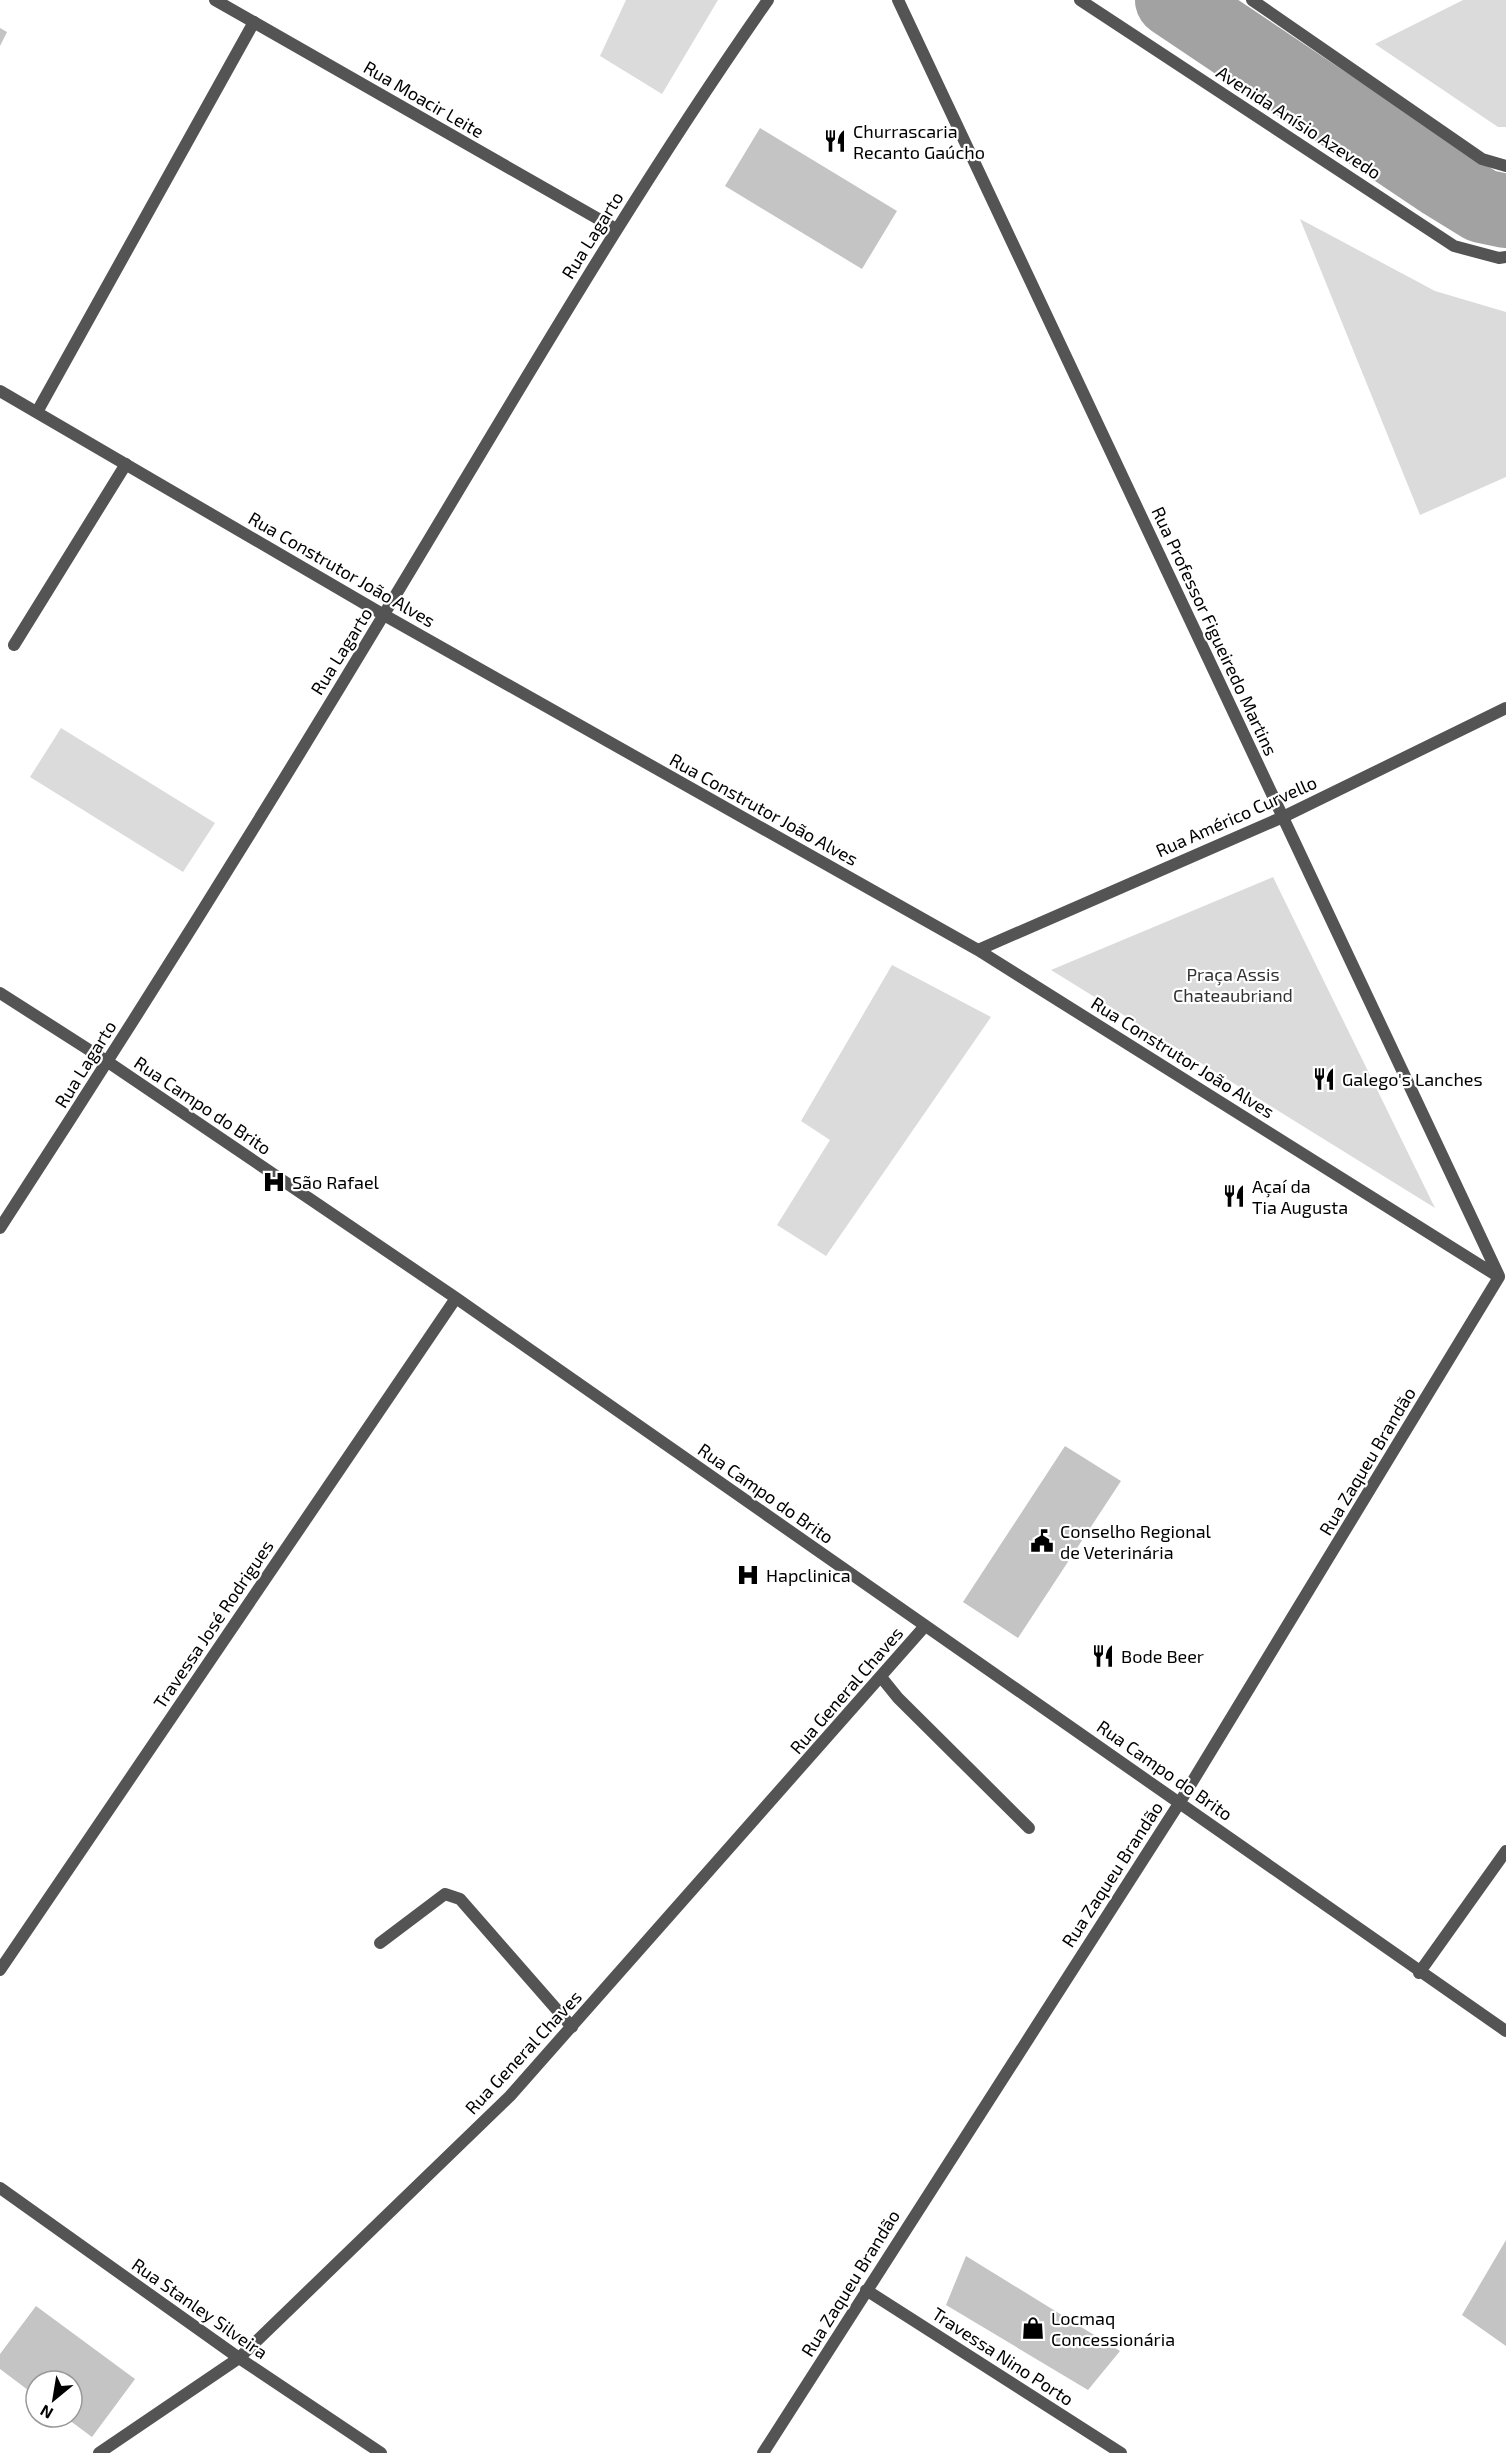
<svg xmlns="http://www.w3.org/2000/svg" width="1506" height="2453" viewBox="0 0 1506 2453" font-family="'Exo 2',sans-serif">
<rect width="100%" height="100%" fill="#fff"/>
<!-- green -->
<path fill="#dbdbdb" d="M626,0h92l-56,94 -62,-38z
M1463,0h43v127h-8l-123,-83z
M1300,219l135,72 71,21v165l-86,38z
M61,728l154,95 -32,49 -153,-95z
M1273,877l162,331 -384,-238z
M892,965l99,52 -165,239 -49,-31 53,-85 -29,-19z"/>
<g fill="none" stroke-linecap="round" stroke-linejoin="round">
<!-- river -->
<path stroke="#a2a2a2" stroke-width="74" d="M1172,0l271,182 39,24 24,5"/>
</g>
<!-- building -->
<path fill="#c4c4c4" d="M0,28l7,4 -7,14z
M760,128l137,83 -35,58 -137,-83z
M1065,1446l56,35 -103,157 -55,-36z
M1506,2240v106l-44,-31z
M966,2256l154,95 -32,39 -142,-85z
M36,2306l99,73 -43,58 -27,-20h7v-36h-36v15l-36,-27v-15z"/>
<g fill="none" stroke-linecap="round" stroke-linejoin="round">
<!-- service -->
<path stroke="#545454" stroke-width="12" d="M37,412l217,-390
M14,645l112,-181
M881,1677l17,21 131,130
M380,1943l65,-49 15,5 112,128"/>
<!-- minor -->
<path stroke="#545454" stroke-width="12" d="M215,0l401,229
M898,0l601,1276
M0,391l384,224 594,335 521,327
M978,950l305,-133 223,-109
M0,993l108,69 348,236 1050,733
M0,1228c132,-203 261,-409 386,-617 124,-205 244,-414 382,-611
M0,1970l456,-672
M1419,1973l87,-122
M866,2290l255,163
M99,2453l140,-95 271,-262 415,-470
M763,2453l417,-651 319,-525"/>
<!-- tertiary -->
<path stroke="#545454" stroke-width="12" d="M1080,0l374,246 45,12 7,-1
M1252,0l230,159 24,7
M0,2188l239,170 142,95"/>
</g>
<!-- icons -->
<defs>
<g id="restaurant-bare" transform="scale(1.8)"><path d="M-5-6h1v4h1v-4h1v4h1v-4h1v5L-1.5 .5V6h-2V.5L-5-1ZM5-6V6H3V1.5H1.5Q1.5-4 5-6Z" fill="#000" stroke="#fff" stroke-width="2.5" paint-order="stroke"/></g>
<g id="hospital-bare" transform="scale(1.8)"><path d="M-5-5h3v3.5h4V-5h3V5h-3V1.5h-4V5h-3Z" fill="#000" stroke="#fff" stroke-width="2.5" paint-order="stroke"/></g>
<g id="civic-bare" transform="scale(1.8)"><path d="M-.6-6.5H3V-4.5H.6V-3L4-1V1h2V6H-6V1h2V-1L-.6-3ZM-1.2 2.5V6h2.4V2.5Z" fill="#000" stroke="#fff" stroke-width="2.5" paint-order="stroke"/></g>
<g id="shop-bare" transform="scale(1.8)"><path d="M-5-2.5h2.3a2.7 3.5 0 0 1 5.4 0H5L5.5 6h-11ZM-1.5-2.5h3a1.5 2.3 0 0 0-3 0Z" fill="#000" stroke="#fff" stroke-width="2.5" paint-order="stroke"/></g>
</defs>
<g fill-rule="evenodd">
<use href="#restaurant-bare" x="835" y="141"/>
<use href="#restaurant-bare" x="1324" y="1079"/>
<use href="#hospital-bare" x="274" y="1182"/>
<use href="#restaurant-bare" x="1234" y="1196"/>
<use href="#civic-bare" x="1042" y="1541"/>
<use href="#hospital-bare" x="748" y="1575"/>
<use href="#restaurant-bare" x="1103" y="1656"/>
<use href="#shop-bare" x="1033" y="2328"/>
</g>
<g text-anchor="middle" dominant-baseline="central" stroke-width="4.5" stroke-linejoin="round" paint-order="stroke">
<!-- street labels -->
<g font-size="18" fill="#000" stroke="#fff">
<text transform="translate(424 99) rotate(30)">Rua Moacir Leite</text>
<text transform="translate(1299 122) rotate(33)">Avenida Anísio Azevedo</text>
<text transform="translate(592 235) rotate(-58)">Rua Lagarto</text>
<text transform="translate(342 569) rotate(30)">Rua Construtor João Alves</text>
<text transform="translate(1215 631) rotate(65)">Rua Professor Figueiredo Martins</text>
<text transform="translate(341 651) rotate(-58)">Rua Lagarto</text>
<text transform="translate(764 809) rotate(29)">Rua Construtor João Alves</text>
<text transform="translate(1236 816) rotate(-24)">Rua Américo Curvello</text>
<text transform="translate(1183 1057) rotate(32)">Rua Construtor João Alves</text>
<text transform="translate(85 1064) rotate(-58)">Rua Lagarto</text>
<text transform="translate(203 1105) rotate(34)">Rua Campo do Brito</text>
<text transform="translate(1367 1461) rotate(-59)">Rua Zaqueu Brandão</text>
<text transform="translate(766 1493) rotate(35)">Rua Campo do Brito</text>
<text transform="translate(213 1624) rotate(-56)">Travessa José Rodrigues</text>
<text transform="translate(846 1690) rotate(-49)">Rua General Chaves</text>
<text transform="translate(1165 1770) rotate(35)">Rua Campo do Brito</text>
<text transform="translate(1112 1874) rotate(-57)">Rua Zaqueu Brandão</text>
<text transform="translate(523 2052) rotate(-47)">Rua General Chaves</text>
<text transform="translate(850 2283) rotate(-58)">Rua Zaqueu Brandão</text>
<text transform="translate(200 2308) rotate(35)">Rua Stanley Silveira</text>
<text transform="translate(1003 2356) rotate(33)">Travessa Nino Porto</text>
</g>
<!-- poi labels -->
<g font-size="18" fill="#000" stroke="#fff" text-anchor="start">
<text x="853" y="131">Churrascaria<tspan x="853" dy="21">Recanto Gaúcho</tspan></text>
<text x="1342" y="1079">Galego's Lanches</text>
<text x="292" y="1182">São Rafael</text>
<text x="1252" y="1186">Açaí da<tspan x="1252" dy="21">Tia Augusta</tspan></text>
<text x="1060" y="1531">Conselho Regional<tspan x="1060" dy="21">de Veterinária</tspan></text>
<text x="766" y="1575">Hapclinica</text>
<text x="1121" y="1656">Bode Beer</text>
<text x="1051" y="2318">Locmaq<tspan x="1051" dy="21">Concessionária</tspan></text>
</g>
<!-- park labels -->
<g font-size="18" fill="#323232" stroke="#fff">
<text x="1233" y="974">Praça Assis<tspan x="1233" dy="21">Chateaubriand</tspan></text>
</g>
</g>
<!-- north arrow -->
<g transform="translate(54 2399) rotate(210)"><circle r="28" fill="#ffffff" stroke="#999999" stroke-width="1.5"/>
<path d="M0-4.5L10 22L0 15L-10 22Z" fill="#000000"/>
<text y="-9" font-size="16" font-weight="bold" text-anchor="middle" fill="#000000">N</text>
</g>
</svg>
